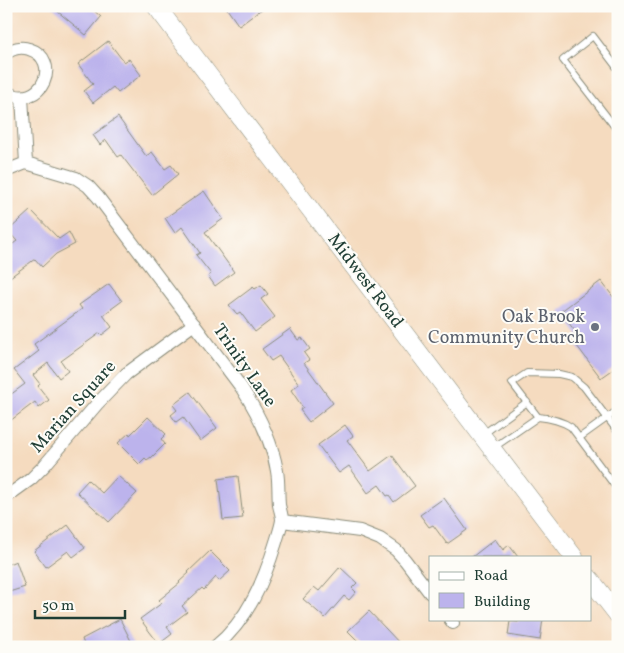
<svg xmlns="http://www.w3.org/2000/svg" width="624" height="653" viewBox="0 0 624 653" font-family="Vollkorn,serif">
<rect width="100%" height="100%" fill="#fdfcf7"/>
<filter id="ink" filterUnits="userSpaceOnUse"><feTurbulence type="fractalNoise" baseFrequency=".02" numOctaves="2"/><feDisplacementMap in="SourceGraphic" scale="10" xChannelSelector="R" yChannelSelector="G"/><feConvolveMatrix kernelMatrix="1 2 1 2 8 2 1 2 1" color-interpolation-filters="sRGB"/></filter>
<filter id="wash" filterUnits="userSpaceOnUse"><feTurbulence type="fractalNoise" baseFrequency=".0096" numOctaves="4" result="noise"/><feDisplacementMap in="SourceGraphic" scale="20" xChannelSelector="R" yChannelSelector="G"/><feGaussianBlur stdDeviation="1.12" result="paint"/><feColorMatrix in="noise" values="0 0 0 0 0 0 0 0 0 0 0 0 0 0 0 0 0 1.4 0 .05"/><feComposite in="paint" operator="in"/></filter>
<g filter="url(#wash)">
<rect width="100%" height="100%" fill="#f5dbbf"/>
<g id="blocks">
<!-- building -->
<path fill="#bcb3ec" d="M51,6h38l12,11 -15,18z
M225,6h41l-27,20z
M108,41l16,21 5,-3 12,16 -23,18 -5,-6 -20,16 -9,-12 9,-7 -15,-20z
M118,117l28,39 6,-4 13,17 6,-4 7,9 -26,21 -31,-40 -3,2 -12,-17 -6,5 -7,-10z
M204,191l19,28 -18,13 29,40 -19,14 -7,-10 3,-2 -15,-19 4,-2 -18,-26 -7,6 -10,-15z
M31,210l28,29 10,-7 6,12 -19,10 -14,13 -7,-8 -29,21v-31l11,-8 -9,-10z
M601,281l17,22v63l-17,12 -24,-32 6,-5 -23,-29z
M109,284l13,17 -19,14 9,12 -10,8 -2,-2 -39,28 7,10 -9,7 -11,-15 -15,12 7,9 -2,2 11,14 -10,8 -4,-6 -29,22v-26l19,-14 -11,-14 25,-19 -5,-7 48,-35 -3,-4z
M261,285l7,9 -7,5 14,18 -20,15 -15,-20 -3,2 -8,-9 24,-18 2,2z
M290,329l8,11 4,-2 8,11 -6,4 5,7 -5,3 29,40 -24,19 -9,-12 3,-2 -12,-18 8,-6 -20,-28 -8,5 -9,-12z
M190,392l27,36 -17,13 -17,-24 -7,5 -5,-7 6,-5 -4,-5z
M148,417l18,17 -5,5 4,5 -14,14v-1l-4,3 -2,-2 -6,6 -21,-21 11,-10 1,2z
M345,425l8,11 -6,4 23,31 22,-16 23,31 -21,16 -5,-7 -2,1 -8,-11 -11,8 -19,-27 -10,7 -21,-28z
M118,476l19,17 -28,29 -32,-30 11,-12 14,13z
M238,476l5,42 -20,2 -5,-41z
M444,498l23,32 -20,14 -14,-19 -4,2 -9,-12z
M68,525l17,23 -12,9 -5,-6 -22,16 -12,-16z
M495,539l8,11 6,-5 9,12h-46z
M210,551l20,20 -11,10 -3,-4 -12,13 -2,-2 -20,18 5,6 -20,15 5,7 -13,10 -19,-25 22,-16 -3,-3 21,-17 -1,-1 10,-9 -1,-1z
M16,561l9,26 -19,6v-28z
M340,567l17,16 -5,5 4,4 -7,8 -5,-4 -19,22 -22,-19 11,-12 5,4z
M369,611l34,36h-39l-16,-16z
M120,619l14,28h-49l-3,-8z
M519,619h24l-3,21 -32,-5 2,-14 8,1z"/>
</g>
</g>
<g filter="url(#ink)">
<use href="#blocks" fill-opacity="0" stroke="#8a8c7a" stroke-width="1"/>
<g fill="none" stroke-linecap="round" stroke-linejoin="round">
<!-- service casing -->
<g stroke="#8a8c7a" stroke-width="8">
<path id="service" d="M618,69l-25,-33 -30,24 55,71
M618,432l-34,-45 -12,-10 -13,-3 -32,-1 -15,10 26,34c12,1 22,3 33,10l47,63
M482,435l45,-33
M579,438l39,-28
M493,448l45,-31"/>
</g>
<!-- minor casing -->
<g stroke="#8a8c7a" stroke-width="14">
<path id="minor" d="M6,53c6,-4 15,-7 23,-4 34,10 13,63 -23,43
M22,97l4,66
M6,171l20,-8 50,15 12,8 10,11 143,190c17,26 31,53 36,84 2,11 1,22 2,34 1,5 3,10 3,15 -1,7 -4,15 -6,22 -12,39 -28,78 -61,105
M6,497l25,-18 13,-13 53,-62 29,-30 68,-50
M282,521l78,10 20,8 16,11 9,10 25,33
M450,619l3,4"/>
</g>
<!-- secondary casing -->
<g stroke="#8a8c7a" stroke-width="19">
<path id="secondary" d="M156,6l418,551
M590,579l28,36"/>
</g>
<!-- service -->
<use href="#service" stroke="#fff" stroke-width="6"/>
<!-- minor -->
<use href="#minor" stroke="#fff" stroke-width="12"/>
<!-- secondary -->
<use href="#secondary" stroke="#fff" stroke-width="18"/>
</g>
</g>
<!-- markers -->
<circle fill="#6b7280" stroke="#fdfcf7" stroke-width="2" cx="595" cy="327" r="5"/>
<g text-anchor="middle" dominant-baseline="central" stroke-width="4" stroke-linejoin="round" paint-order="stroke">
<!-- street labels -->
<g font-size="18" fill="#1f3d34" stroke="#fdfcf7">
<text transform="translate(365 281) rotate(53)">Midwest Road</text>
<text transform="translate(244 366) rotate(55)">Trinity Lane</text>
<text transform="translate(74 407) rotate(-48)">Marian Square</text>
</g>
<!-- worship labels -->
<g font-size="18" fill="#5b616d" stroke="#fdfcf7" text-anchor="end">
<text x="585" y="317">Oak Brook<tspan x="585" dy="21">Community Church</tspan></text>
</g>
</g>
<!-- margin -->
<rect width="624" height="653" fill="none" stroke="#fdfcf7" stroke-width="25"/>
<!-- legend -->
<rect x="429" y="556" width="162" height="65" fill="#fdfcf7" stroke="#a4b0a9"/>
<rect x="439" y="572" width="25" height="8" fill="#ffffff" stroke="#a4b0a9"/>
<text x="474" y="580" font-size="15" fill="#1f3d34">Road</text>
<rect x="439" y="593" width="25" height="15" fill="#bcb3ec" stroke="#a4b0a9"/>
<text x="474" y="606" font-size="15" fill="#1f3d34">Building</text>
<!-- scale -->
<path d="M35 610v8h90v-8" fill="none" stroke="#1f3d34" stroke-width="2.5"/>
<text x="42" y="610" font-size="15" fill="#1f3d34" stroke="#fdfcf7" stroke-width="4" paint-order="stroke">50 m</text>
</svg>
